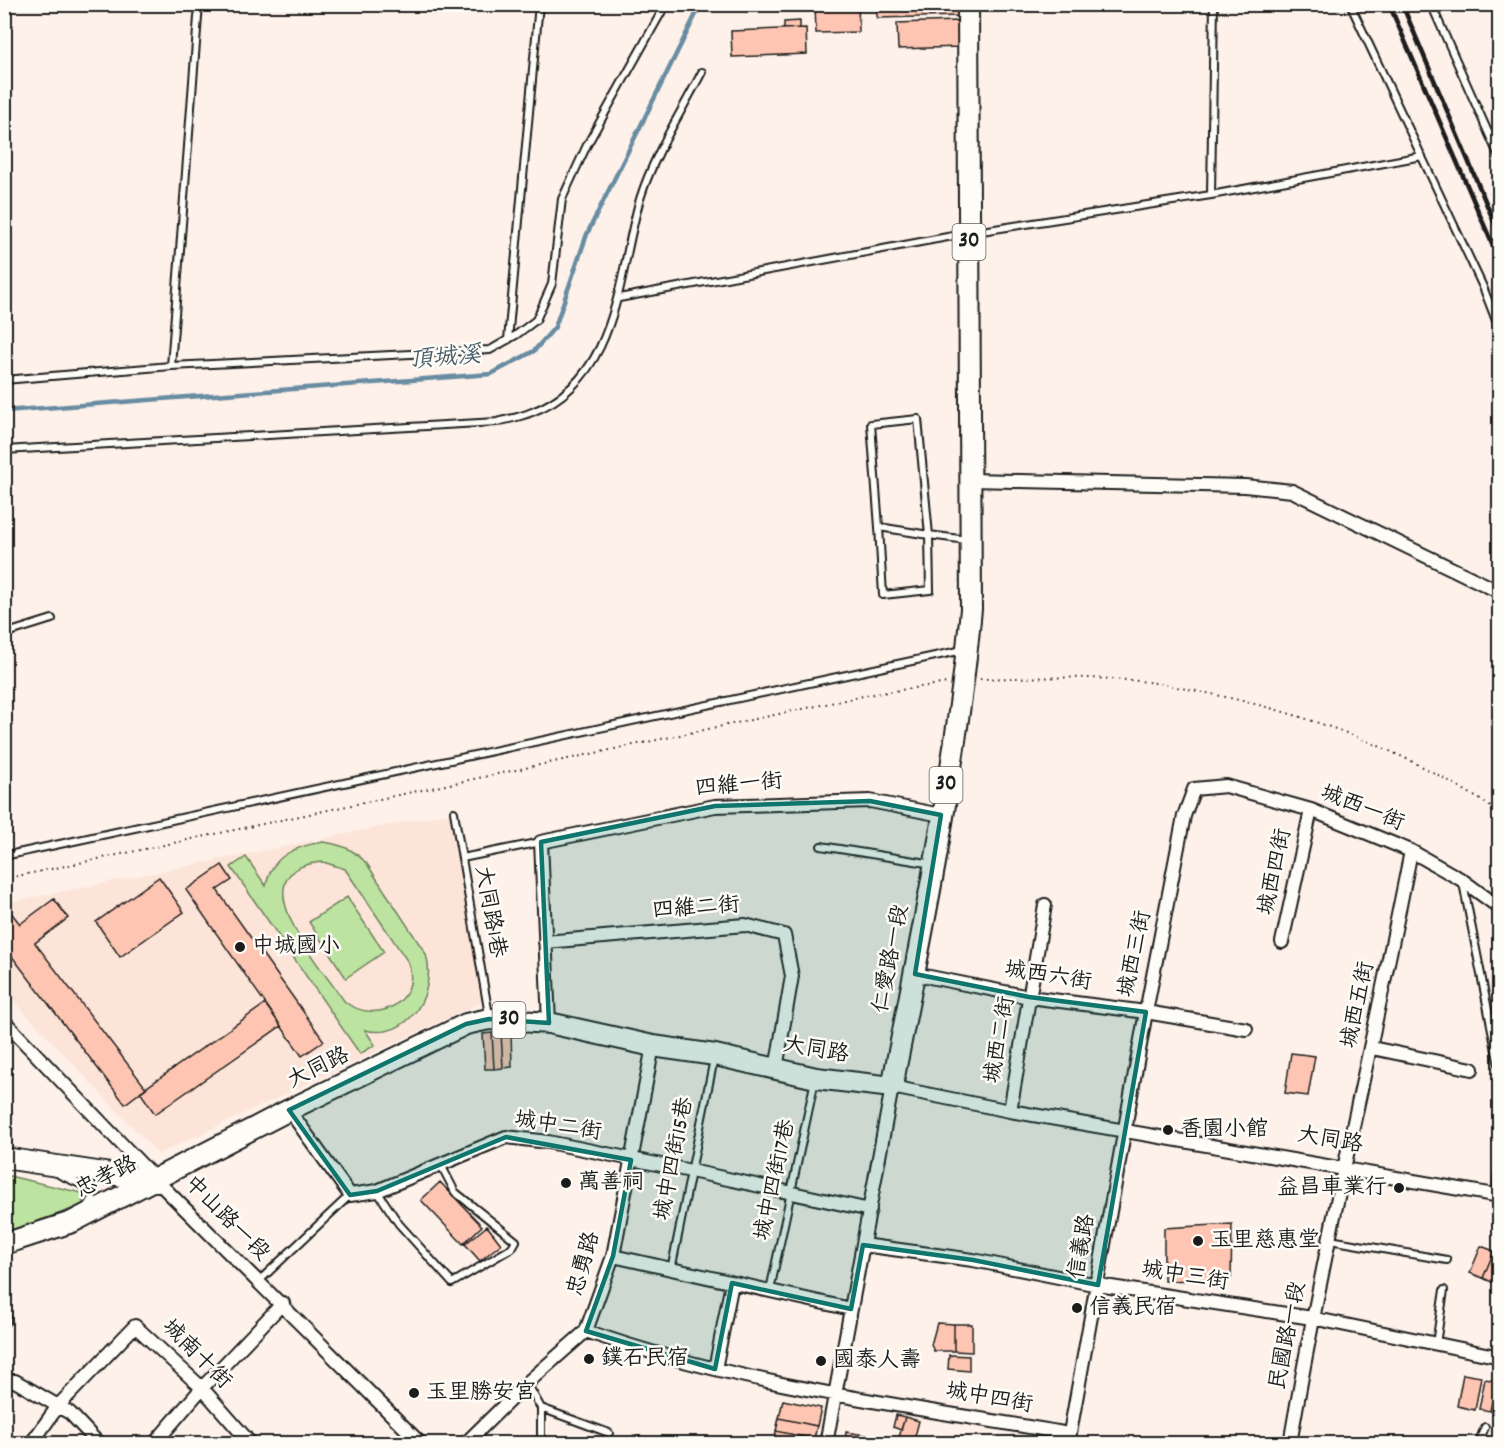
<svg xmlns="http://www.w3.org/2000/svg" width="1504" height="1448" viewBox="0 0 1504 1448" font-family="Dekko,'LXGW WenKai TC',sans-serif">
<rect width="100%" height="100%" fill="#fdf1e9"/>
<filter id="ink" filterUnits="userSpaceOnUse"><feTurbulence type="fractalNoise" baseFrequency=".0167" numOctaves="2"/><feDisplacementMap in="SourceGraphic" scale="12" xChannelSelector="R" yChannelSelector="G"/><feConvolveMatrix kernelMatrix="1 2 1 2 8 2 1 2 1" color-interpolation-filters="sRGB"/></filter>
<g filter="url(#ink)">
<!-- built -->
<path fill="#fde4d8" d="M454,812l30,189 -326,153 -153,-162v-89z"/>
<!-- green -->
<path fill="#bce39f" stroke="#6c805e" stroke-width="1.5" fill-rule="evenodd" d="M323,842c19,3 31,7 44,22l59,90c11,38 -16,87 -61,76l10,15 -15,9 -129,-187 15,-10 20,29c5,-30 29,-40 57,-44zM323,862l22,7 63,93c14,39 -30,64 -63,40 -22,-32 -112,-133 -22,-140z
M347,897l37,55 -38,26 -37,-56z
M5,1175l77,18 1,12 -78,28z"/>
<g fill="none" stroke-linecap="round" stroke-linejoin="round">
<!-- stream -->
<path stroke="#688ca2" stroke-width="4.5" d="M4,411l487,-37 43,-23 21,-24 32,-93 114,-230"/>
</g>
<!-- building -->
<path fill="#fec6b2" stroke="#1c1c1c" stroke-width="1.5" d="M815,4h43l1,28 -43,1z
M877,4h84v12l-84,2z
M800,21v7l-16,1v-7z
M958,21l1,26 -61,2 -1,-26z
M806,28l1,26 -75,3 -1,-26z
M222,865l10,15 -15,10 107,151 -22,15 -116,-166z
M159,877l25,35 -64,45 -24,-35z
M54,899l14,19 -33,25 111,145 -21,16 -121,-158v-33l5,-3 11,14z
M265,1004l16,22 -126,88 -15,-22z
M511,1032l1,35 -9,1 -2,-35z
M492,1033h9l2,35 -9,1z
M492,1033l2,36h-9l-2,-35z
M1291,1053l24,3 -7,40 -23,-3z
M440,1182l42,44 -19,18 -42,-44z
M1232,1224l-1,55 -67,2v-53z
M487,1226l14,18 -21,17 -15,-17z
M1481,1246l13,5 -11,27 -13,-5z
M1494,1251l6,3v22l-4,8 -13,-6z
M937,1323l17,1v27h-20l-3,-6z
M954,1324h18v28l-18,-1z
M949,1355l20,1v15l-21,-2z
M1463,1374l18,3 -6,33 -18,-4z
M1485,1379l11,2 -6,30 -11,-2z
M1496,1381l4,1v31l-10,-2z
M783,1400l38,8 -4,18 -38,-8z
M896,1415l9,2 -4,13 -8,-3z
M905,1417l14,4 -6,23 -15,-3z
M779,1418l38,8 -3,13 -38,-8z
M776,1431l38,8 -1,5 -39,-1z
M846,1432l25,4 -1,8h-25z"/>
<g fill="none" stroke-linecap="round" stroke-linejoin="round">
<!-- lane casing -->
<g stroke="#1c1c1c" stroke-width="10">
<path id="lane" d="M1350,4l133,283 17,44
M1431,4l69,155
M1489,134l11,-2
M1211,195l211,-39
M619,298l350,-65 242,-38 3,-191
M508,340l31,-336
M171,366l28,-362
M4,380l167,-14 319,-16 26,-15 20,-15 16,-36 10,-85 25,-54 79,-141
M4,450l493,-28c11,-3 24,-5 35,-10 87,-33 86,-138 108,-213 14,-45 41,-86 62,-127
M879,527l4,68 47,-5 -1,-55 -50,-8 -8,-103 47,-5 11,116 38,5
M4,634l48,-15
M454,812l35,203
M821,846l112,18
M4,856l959,-206
M462,858l79,-16
M1463,883l37,188
M60,1175l29,13 4,10 -5,8
M377,1191l22,33 53,59 60,-35 4,-7 -61,-49 -15,-29
M1496,1195l4,-45
M1330,1240l117,20
M671,1270l43,-211
M259,1281l91,-86
M4,1283l3,38
M770,1290l45,-210
M1436,1344l8,-54
M527,1383l14,25v36
M541,1408l68,25
M1478,1444l7,-17"/>
</g>
<!-- street casing -->
<g stroke="#1c1c1c" stroke-width="16">
<path id="street" d="M970,480l275,6 47,5 208,101
M545,942l200,-17 39,10 8,41 -16,93
M1282,942l29,-132
M915,974l114,23 117,15 100,17
M4,1021l153,160 264,263
M549,1023l-8,-181 174,-36 155,-5 71,14
M1372,1048l100,21
M289,1110l61,85 27,-4 129,-54 42,5 143,29 179,39
M1010,1111l35,-206
M863,1245l110,15 125,25 214,33 188,39
M613,1256l238,53
M586,1331c155,55 323,75 484,103
M715,1369l17,-86
M4,1381h11l55,32 29,31
M31,1444l27,-38 77,-80 67,62 49,56
M154,1444l48,-56 81,-85
M465,1444l62,-61 59,-52 27,-75 40,-210
M826,1444l66,-357 118,24 490,85
M1068,1444l78,-432 38,-196 10,-27 32,-3 85,24 100,41 51,29 38,28
M1290,1444c34,-199 82,-395 121,-593"/>
</g>
<!-- primary casing -->
<g stroke="#1c1c1c" stroke-width="24">
<path id="primary" d="M4,1158l153,23
M4,1244l68,-22 217,-112 177,-86 23,-5 60,4 104,23 62,9 101,23 76,9c31,-158 64,-318 79,-478l-3,-605"/>
</g>
<!-- path -->
<path stroke="#1c1c1c" stroke-width="2" stroke-dasharray="1.5 4.5" stroke-linecap="butt" d="M980,679c56,-2 112,-3 168,3 18,2 36,7 54,10 106,21 208,59 298,121
M4,879l864,-184 79,-12"/>
<!-- lane -->
<use href="#lane" stroke="#fdfcf7" stroke-width="6"/>
<!-- street -->
<use href="#street" stroke="#fdfcf7" stroke-width="12"/>
<!-- primary -->
<use href="#primary" stroke="#fdfcf7" stroke-width="20"/>
<!-- rail -->
<path stroke="#1c1c1c" stroke-width="4.5" d="M1389,4l111,258
M1402,4l98,232"/>
</g>
</g>
<!-- marked area -->
<path fill="#0f766e" fill-opacity="0.2" stroke="#0f766e" stroke-width="4.5" stroke-linejoin="round" d="M870,801l71,14 -26,159 114,23 117,15 -48,273 -125,-25 -110,-15 -12,64 -119,-26 -17,86 -129,-38 27,-75 18,-96 -125,-23 -129,54 -27,4 -61,-85 177,-86 23,-5 60,4 -8,-181 174,-36z"/>
<!-- markers -->
<g fill="#1c1c1c" stroke="#fdfcf7" stroke-width="2">
<circle cx="240" cy="947" r="6"/>
<circle cx="1168" cy="1130" r="6"/>
<circle cx="566" cy="1183" r="6"/>
<circle cx="1399" cy="1188" r="6"/>
<circle cx="1198" cy="1241" r="6"/>
<circle cx="1077" cy="1308" r="6"/>
<circle cx="589" cy="1359" r="6"/>
<circle cx="821" cy="1361" r="6"/>
<circle cx="414" cy="1393" r="6"/>
</g>
<g text-anchor="middle" dominant-baseline="central" stroke-width="5" stroke-linejoin="round" paint-order="stroke">
<!-- shield labels -->
<g fill="#fdfcf7" stroke="#605f5e" stroke-width="1.5">
<rect x="952.5" y="224" width="33" height="36" rx="4.5"/>
<rect x="929.5" y="767" width="33" height="36" rx="4.5"/>
<rect x="492.5" y="1002" width="33" height="36" rx="4.5"/>
</g>
<g font-size="21" font-weight="bold" fill="#1c1c1c">
<text x="969" y="242">30</text>
<text x="946" y="785">30</text>
<text x="509" y="1020">30</text>
</g>
<!-- street labels -->
<g font-size="22" fill="#1c1c1c" stroke="#fdfcf7">
<text transform="translate(739 786) rotate(-5)">四維一街</text>
<text transform="translate(1362 809) rotate(22)">城西一街</text>
<text transform="translate(1276 872) rotate(-78)">城西四街</text>
<text transform="translate(696 909) rotate(-4)">四維二街</text>
<text transform="translate(489 912) rotate(80)">大同路1巷</text>
<text transform="translate(1136 954) rotate(-78)">城西三街</text>
<text transform="translate(892 959) rotate(-79)">仁愛路一段</text>
<text transform="translate(1048 977) rotate(9)">城西六街</text>
<text transform="translate(1359 1005) rotate(-78)">城西五街</text>
<text transform="translate(1001 1040) rotate(-80)">城西二街</text>
<text transform="translate(816 1051) rotate(10)">大同路</text>
<text transform="translate(319 1069) rotate(-26)">大同路</text>
<text transform="translate(558 1127) rotate(9)">城中二街</text>
<text transform="translate(1330 1141) rotate(10)">大同路</text>
<text transform="translate(675 1159) rotate(-79)">城中四街15巷</text>
<text transform="translate(107 1178) rotate(-27)">忠孝路</text>
<text transform="translate(776 1180) rotate(-78)">城中四街17巷</text>
<text transform="translate(226 1219) rotate(45)">中山路一段</text>
<text transform="translate(1083 1247) rotate(-80)">信義路</text>
<text transform="translate(585 1264) rotate(-74)">忠勇路</text>
<text transform="translate(1185 1277) rotate(9)">城中三街</text>
<text transform="translate(1289 1336) rotate(-79)">民國路一段</text>
<text transform="translate(196 1355) rotate(45)">城南十街</text>
<text transform="translate(989 1399) rotate(10)">城中四街</text>
</g>
<!-- poi labels -->
<g font-size="22" fill="#1c1c1c" stroke="#fdfcf7" text-anchor="start">
<text x="252" y="947">中城國小</text>
<text x="1180" y="1130">香園小館</text>
<text x="578" y="1183">萬善祠</text>
<text x="1387" y="1188" text-anchor="end">益昌車業行</text>
<text x="1210" y="1241">玉里慈惠堂</text>
<text x="1089" y="1308">信義民宿</text>
<text x="601" y="1359">鏷石民宿</text>
<text x="833" y="1361">國泰人壽</text>
<text x="426" y="1393">玉里勝安宮</text>
</g>
<!-- water labels -->
<g font-size="24" font-style="italic" fill="#485d6a" stroke="#fdfcf7">
<text transform="translate(445 359) rotate(-5)">頂城溪</text>
</g>
</g>
<!-- margin -->
<rect width="1504" height="1448" fill="none" stroke="#fdfcf7" stroke-width="24"/>
<rect x="12" y="12" width="1480" height="1424" fill="none" stroke="#1c1c1c" stroke-width="2" filter="url(#ink)"/>
</svg>
